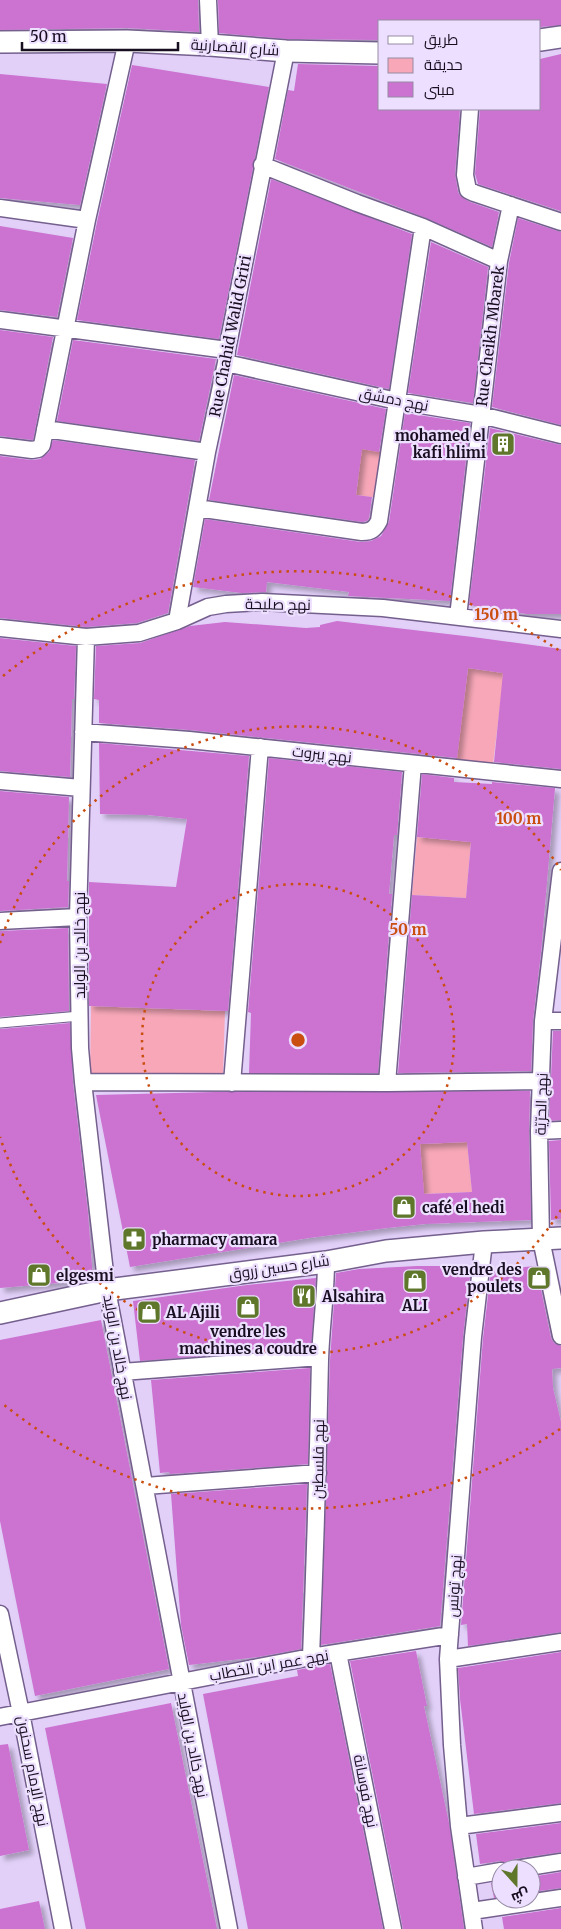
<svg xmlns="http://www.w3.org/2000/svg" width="561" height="1929" viewBox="0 0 561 1929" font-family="Merriweather,Cairo,serif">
<defs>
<filter id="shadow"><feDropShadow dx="4.5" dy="4.5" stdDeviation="2.5" flood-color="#0004"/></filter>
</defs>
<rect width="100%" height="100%" fill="#e2d0f9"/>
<!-- green -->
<path fill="#f7a7b8" d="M357,448l28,4 -6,46 -23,-3 2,-15z
M468,668l36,5 -11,91 -37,-4z
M417,837l54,5 -5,56 -54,-3z
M91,1006l134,5 -2,64 -133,-2z
M467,1142l5,50 -49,2 -3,-50z"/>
<!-- building -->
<path fill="#cc72d1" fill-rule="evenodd" filter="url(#shadow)" d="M0,0h198l1,32 -72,-4 -127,2z
M218,0h343v25l-21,2v-6h-160v19l-93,-1 -68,-6z
M561,54v157l-83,-27 -3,-10 5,-65h60v-50z
M298,64l82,2v43h80l-5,65 3,18 2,4 10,6 29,10 -7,35 -66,-29 -151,-59 13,-69 6,1z
M132,65l137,22 -50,252 -142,-19 20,-98z
M0,74l107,10 -27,121 -80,-7z
M271,179l141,55 -23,155 -152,-34z
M518,218l43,14v193l-69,-18 17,-144z
M0,226l73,12 -16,79 -57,-7z
M431,242l57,25 -15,136 -65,-10z
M0,330l53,7 -20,103 -33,-4z
M73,340l143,19 -17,82 -142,-20z
M234,375l152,34 -7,43 -17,-3 -6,46 16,2 -3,21 -2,3 -5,1 -153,-22z
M405,413l65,10 -20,178 -102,-5 1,-4 -82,-10 -1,10 -24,1 -49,-6 12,-68 156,23 10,-1 10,-5 8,-14z
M490,428l71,17v169h-34l-58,-9z
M53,440l142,20 -27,153 -31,10 -51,4 -86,-9v-162l31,4 9,-1 9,-7z
M337,621l136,16 88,12v120l-67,-7 9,-89 -35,-5 -11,90 -267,-28 -91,-7v-23l-5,-1 2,-53 44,-3 50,-17 35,-4 81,6 14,-1v-2z
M0,638l76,8 -2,53h-2l-2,78 -70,-6z
M99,743l150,13 -21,255 -139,-5v-124l87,5 11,-68 -39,-4 -48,-1z
M269,758l133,14 -5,63h-3l-5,59h3l-14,179h-129l2,-60 -3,-1z
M422,774l32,4v4l38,2v-2l63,6 -14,164 -8,68 -2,51 -133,2 14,-178 54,3 5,-56 -54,-5z
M0,791l69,6 -2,84h2l-1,26 -68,4z
M68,928l1,83 -69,6v-86z
M70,1023l3,60 15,130 5,67 -93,8v-259z
M553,1031h8v89l-12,1z
M530,1091l-1,40 2,89 -106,4 -38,4 -78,10 -179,29 -34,-172 119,-3zM467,1142l5,50 -48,2 -4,-50z
M561,1140v79l-10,1 -2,-79z
M417,1266h54l-8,70 -23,290 -119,19 9,-285 6,-87 23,-4z
M536,1266l15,72 3,5 7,3v22l-9,1 1,19 8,34v210l-93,14 -1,-22 -6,1 22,-287 8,-68z
M316,1278l-5,70 -171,13 -7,-60 114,-16z
M101,1320l68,349 -134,27 -35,-175v-181z
M310,1368l-2,96 -138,10 -1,-2 -9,1 -9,-93z
M307,1484l-6,165 -43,8 -69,8 -8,-40 -10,-131z
M416,1651l11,55h-3l25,117 15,106h-61l-53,-268z
M561,1652v151l-87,11 -14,-115 -2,-31z
M330,1664l53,265h-135l-45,-235 95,-18 -1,-6z
M171,1703l46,226h-131l-41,-201z
M8,1744l21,106 -29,6v-111z
M561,1823v29l-47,7 -6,5 -8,-3 -20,3 -4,-30z
M561,1872v16l-30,4v-15z
M501,1881v16l-7,1 -3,-15z
M39,1901l6,28h-45v-20z
M561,1908v21h-57l-2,-12z"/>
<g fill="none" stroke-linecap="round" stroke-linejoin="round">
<!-- service casing -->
<g stroke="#745f8d" stroke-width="11">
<path id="service" d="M0,1023l80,-7"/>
</g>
<!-- minor casing -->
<g stroke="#745f8d" stroke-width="19">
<path id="minor" d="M208,0l2,45
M470,109l-5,66 3,15 6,3 87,29
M262,165l95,38 66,24 76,34
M0,208l87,12
M0,320l227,30
M226,363l171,38 84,14 80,20
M45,429l162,23
M0,446l32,4 6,-1 4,-4 45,-225 40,-179
M197,508l165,24c9,0 13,-3 17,-11l44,-294
M458,617l41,-356 12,-56
M177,621l30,-169 19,-89 1,-13 59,-299
M0,628l86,9 53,-4 38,-12 31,-14 18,-3 36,-2 121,6 178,21
M86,637l-8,280 2,131 3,34 24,208 122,639
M83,732l106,8 372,39
M0,781l81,7
M561,871l-18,150 -4,110 2,108 20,97
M0,921l78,-4
M543,1021h18
M83,1082l304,1 154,-2
M232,1083l28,-336
M387,1083l26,-319
M539,1131l22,-1
M122,1372l198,-15
M145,1486l173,-13
M0,1614l21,99 42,216
M338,1653l55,276
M311,1657c4,-99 7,-198 9,-297 1,-33 6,-65 6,-98
M448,1659l113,-17
M0,1717l311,-60 139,-22
M459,1826l102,-13
M516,1869l45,-7
M466,1877l35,-6
M472,1911l89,-13
M474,1929l-15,-103 -7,-81 -4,-86 25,-322 11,-95"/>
</g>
<!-- tertiary casing -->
<g stroke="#745f8d" stroke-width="24">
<path id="tertiary" d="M540,40l21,-3
M0,42l127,-1 83,4 76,6 94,2
M0,1313l107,-23 219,-28 60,-11 98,-9 77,-4"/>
</g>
<!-- service -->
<use href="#service" stroke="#fff" stroke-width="9"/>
<!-- minor -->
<use href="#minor" stroke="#fff" stroke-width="16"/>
<!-- tertiary -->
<use href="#tertiary" stroke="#fff" stroke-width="21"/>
</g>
<!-- distance rings -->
<g fill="none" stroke="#c94e0f" stroke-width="2.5" stroke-dasharray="2.5 5">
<circle cx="298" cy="1040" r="156"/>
<path d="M561 1210A313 313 0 0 1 0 1137M0 943A313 313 0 0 1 561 870"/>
<path d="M560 1429A469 469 0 0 1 3 1404M3 676A469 469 0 0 1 560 651"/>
</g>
<!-- icons -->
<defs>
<g id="building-square" transform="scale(1.25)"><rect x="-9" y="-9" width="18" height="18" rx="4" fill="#5e772a" stroke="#eddfff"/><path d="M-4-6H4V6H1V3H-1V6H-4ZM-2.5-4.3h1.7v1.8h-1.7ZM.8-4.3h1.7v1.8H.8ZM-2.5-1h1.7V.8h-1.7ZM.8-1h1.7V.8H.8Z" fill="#fff"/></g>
<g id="shop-square" transform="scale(1.25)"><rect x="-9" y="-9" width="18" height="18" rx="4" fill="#5e772a" stroke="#eddfff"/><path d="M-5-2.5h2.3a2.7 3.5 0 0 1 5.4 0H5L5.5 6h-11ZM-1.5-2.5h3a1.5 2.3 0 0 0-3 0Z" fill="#fff"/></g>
<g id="pharmacy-square" transform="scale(1.25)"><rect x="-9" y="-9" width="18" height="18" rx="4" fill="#5e772a" stroke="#eddfff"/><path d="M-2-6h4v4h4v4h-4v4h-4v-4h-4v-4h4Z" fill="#fff"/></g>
<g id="restaurant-square" transform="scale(1.25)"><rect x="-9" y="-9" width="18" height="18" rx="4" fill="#5e772a" stroke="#eddfff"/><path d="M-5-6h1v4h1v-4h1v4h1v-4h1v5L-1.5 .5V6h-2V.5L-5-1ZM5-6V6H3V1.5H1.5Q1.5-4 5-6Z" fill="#fff"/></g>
</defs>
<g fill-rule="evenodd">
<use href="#building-square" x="503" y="444"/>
<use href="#shop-square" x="404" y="1207"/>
<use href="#pharmacy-square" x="134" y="1239"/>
<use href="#shop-square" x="39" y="1275"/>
<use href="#shop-square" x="539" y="1278"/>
<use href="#shop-square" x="415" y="1281"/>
<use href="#restaurant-square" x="304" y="1296"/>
<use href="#shop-square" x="248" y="1307"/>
<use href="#shop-square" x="149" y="1312"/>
</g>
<g text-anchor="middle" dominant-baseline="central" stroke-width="4.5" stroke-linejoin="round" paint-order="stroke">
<!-- street labels -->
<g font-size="15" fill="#170e20" stroke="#eddfff">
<text transform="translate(235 47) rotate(4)">شارع القصارنية</text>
<text transform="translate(230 336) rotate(-79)">Rue Chahid Walid Griri</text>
<text transform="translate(490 336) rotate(-83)">Rue Cheikh Mbarek</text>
<text transform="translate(394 399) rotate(11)">نهج دمشق</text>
<text transform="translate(278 604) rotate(1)">نهج صليحة</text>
<text transform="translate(322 754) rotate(6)">نهج بيروت</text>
<text transform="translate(79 945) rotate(-90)">نهج خالد بن الوليد</text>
<text transform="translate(541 1104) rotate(-88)">نهج الحرّيّة</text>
<text transform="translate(279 1267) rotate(-8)">شارع حسين زروق</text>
<text transform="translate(118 1347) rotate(80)">نهج خالد بن الوليد</text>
<text transform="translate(318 1459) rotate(-89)">نهج فلسطين</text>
<text transform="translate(454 1586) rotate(-86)">نهج تونس</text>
<text transform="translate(269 1665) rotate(-10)">نهج عمر ابن الخطاب</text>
<text transform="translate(193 1745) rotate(79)">نهج خالد بن الوليد</text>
<text transform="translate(33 1771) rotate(79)">نهج الإمام سحنون</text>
<text transform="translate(366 1791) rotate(79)">نهج فوسانة</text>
</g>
<!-- poi labels -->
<g font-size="15" font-weight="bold" fill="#170e20" stroke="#eddfff" text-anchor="start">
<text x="486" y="435" text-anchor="end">mohamed el<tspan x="486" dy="17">kafi hlimi</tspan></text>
<text x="422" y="1207">café el hedi</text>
<text x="152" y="1239">pharmacy amara</text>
<text x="522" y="1269" text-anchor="end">vendre des<tspan x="522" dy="17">poulets</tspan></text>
<text x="56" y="1275">elgesmi</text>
<text x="322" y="1296">Alsahira</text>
<text x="415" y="1305" text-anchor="middle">ALI</text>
<text x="166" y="1312">AL Ajili</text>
<text x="248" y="1331" text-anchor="middle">vendre les<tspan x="248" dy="17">machines a coudre</tspan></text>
</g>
</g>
<circle cx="298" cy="1040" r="8" fill="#c94e0f" stroke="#eddfff" stroke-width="2.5"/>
<g font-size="15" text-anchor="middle" font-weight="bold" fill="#c94e0f" stroke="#eddfff" stroke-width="4.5" stroke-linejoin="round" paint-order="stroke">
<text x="496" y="620">150 m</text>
<text x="519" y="824">100 m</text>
<text x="408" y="935">50 m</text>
</g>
<!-- legend -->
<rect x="378" y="20" width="162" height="90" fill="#eddfff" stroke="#978ba6"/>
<rect x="388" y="36" width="25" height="8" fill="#ffffff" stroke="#978ba6"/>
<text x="424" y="45" font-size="15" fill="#170e20">طريق</text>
<rect x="388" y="58" width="25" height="15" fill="#f7a7b8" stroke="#978ba6"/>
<text x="424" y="70" font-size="15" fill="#170e20">حديقة</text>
<rect x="388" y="82" width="25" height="15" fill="#cc72d1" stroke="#978ba6"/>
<text x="424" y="95" font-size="15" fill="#170e20">مبنى</text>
<!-- north arrow -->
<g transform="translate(516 1884) rotate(159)"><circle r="24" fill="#eddfff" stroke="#978ba6"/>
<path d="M0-4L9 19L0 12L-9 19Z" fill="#5e772a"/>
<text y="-8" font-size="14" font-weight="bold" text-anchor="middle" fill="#170e20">ش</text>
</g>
<!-- scale -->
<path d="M22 42v8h156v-8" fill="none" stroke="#170e20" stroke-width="2.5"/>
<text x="30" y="42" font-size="15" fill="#170e20" stroke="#eddfff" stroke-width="4" paint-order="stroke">50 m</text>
</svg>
